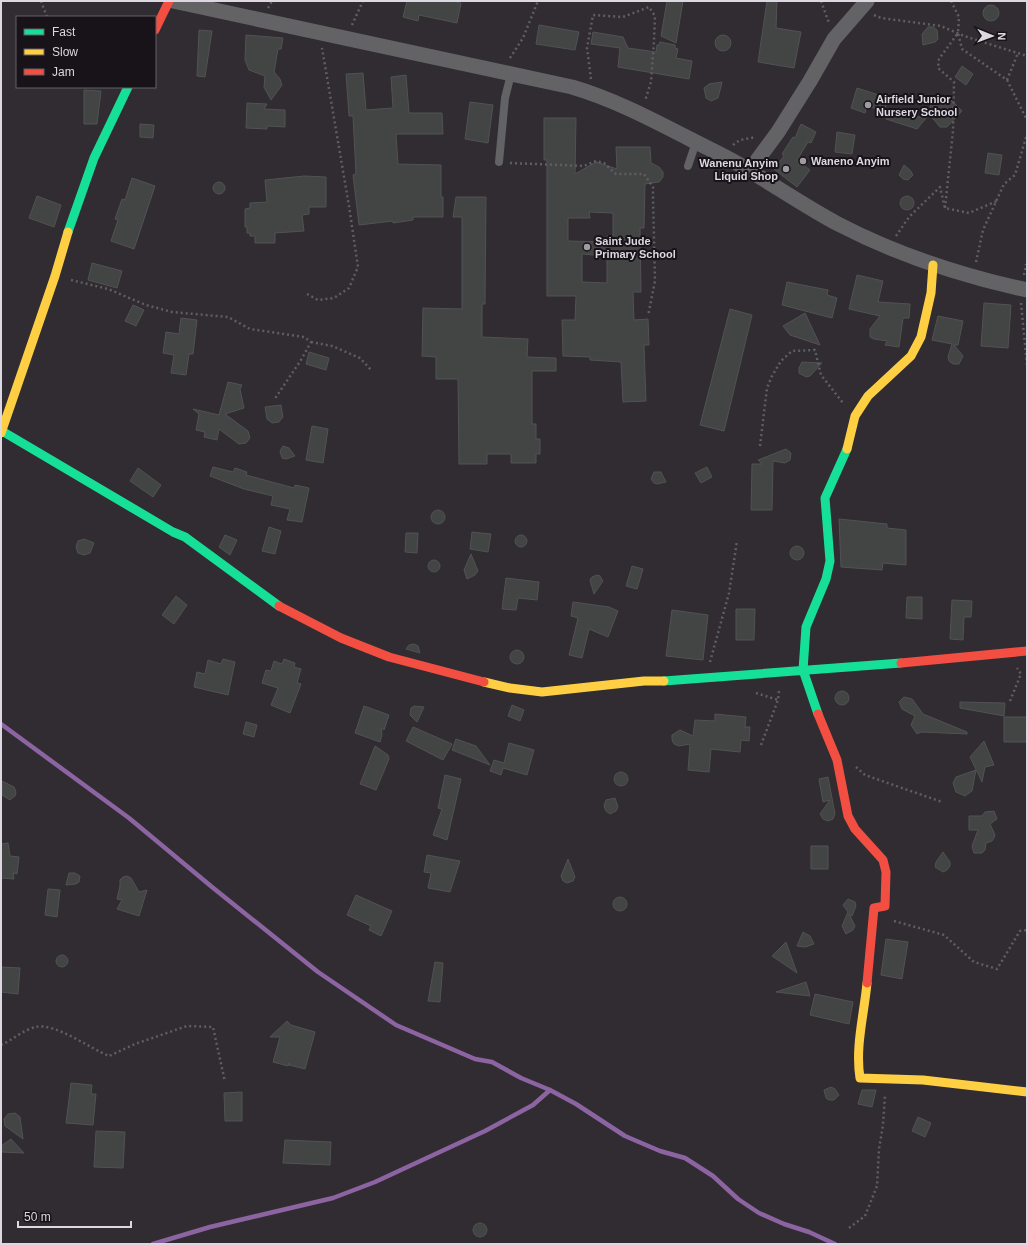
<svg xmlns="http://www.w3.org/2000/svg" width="1028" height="1245" viewBox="0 0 1028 1245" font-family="Arial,sans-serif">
<rect width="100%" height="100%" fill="#302c32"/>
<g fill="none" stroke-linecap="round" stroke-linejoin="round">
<!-- stream -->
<path stroke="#8c64a1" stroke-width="4.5" d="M1,724l128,94 83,69 106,85 78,53 79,34 17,3 29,16 29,12 26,14 49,32 35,15 25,7 28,18 25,23 21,14 25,11 25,8 26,12
M153,1244l57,-17 123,-29 42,-16 110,-51 48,-26 17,-15"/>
</g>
<!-- building -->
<path fill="#434444" stroke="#525252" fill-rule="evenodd" d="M407,1h43l11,2 -4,20 -38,-8 -1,6 -15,-4z
M667,1h16l-7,42 -15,-7z
M767,1h10l-1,27 25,4 -7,36 -36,-6z
M983 13a8 8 0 1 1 16 0a8 8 0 1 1-16 0Z
M539,25l40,7 -4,18 -39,-6z
M928,27h5l4,3 1,9 -3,3 -12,3 -1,-11z
M199,30l13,1 -7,46 -8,-1z
M593,32l30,5 5,11 28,4 1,-7h2l1,-3 15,3v3l3,1 -2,9 16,3 -3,18 -71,-12 2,-19 -29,-4z
M715 43a8 8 0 1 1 16 0a8 8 0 1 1-16 0Z
M246,35l37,3 -2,11h-3l-4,23 6,7 2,6 -11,15 -7,-13 1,-11 -16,-6 -4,-10z
M962,66l11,8 -7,11 -11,-8z
M363,73l3,37 27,-2 -2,-31 15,-2 3,38h33l1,21h-47l2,30 43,1v32h2v20h-30v3l-20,3v-2l-34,4 -6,-50 3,-1 -3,-58h-4l-3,-42z
M722,82l-4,16 -7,3 -5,-3 -2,-10 5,-4z
M857,88l31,10 -4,13 -17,-5 -2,7 -14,-5z
M84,90l17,1 -4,33h-13z
M932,97l19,3 11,11 -15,16h-7l-11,-13z
M470,102l23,3 -5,38 -23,-4z
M247,103l20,1 -3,5 21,1v17l-18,-1v3l-21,-1z
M887,116l40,1 -10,12 -31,-10z
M544,118h32l-1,56 21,-12 21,7 -1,-22h34l1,16 8,4 4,5v5l-4,5 -14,2 -1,44h-4l1,64h-8l1,28 14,-1 1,26h-5l2,56 -23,1 -2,-40 -31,-2v-3l-27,-1 -1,-36h13l1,-24h-29v-136h-3zM589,212l24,1v23h-6v6l-39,-1v-23h22zM582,254l25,2v27l-25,-1z
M140,124l14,1 -1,13 -13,-1z
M801,124l15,8 -5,11 -3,-1 -11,18 13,10 -13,17 -23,-18 10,-13 -2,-2 11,-17 2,1z
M837,132l18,3 -3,19 -17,-2z
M988,153l14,2 -3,20 -14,-2z
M904,165l6,5 3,5 -5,5 -5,-1 -4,-4z
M304,176l22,1v30h-17v7l-7,1 2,16 -29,2v10h-20v-7h-5v-3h-3v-6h-2v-18l5,-1v-5l17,-1 -2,-22z
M132,178l23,8 -21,63 -23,-8 7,-21 -3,-1 7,-20 3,1z
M213 188a6 6 0 1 1 12 0a6 6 0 1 1-12 0Z
M37,196l24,9 -7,22 -25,-9z
M900 203a7 7 0 1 1 14 0a7 7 0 1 1-14 0Z
M456,197h30l-1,107h-3v33l46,2 -1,18 29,1v13h-24v53h4v15h4v15h-4v9h-25v-9h-24v10h-28l-1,-85h-22v-22l-14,-1 1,-48 39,1v-92h-9z
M92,263l30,8 -5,17 -29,-8z
M857,275l26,6 -5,21 32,2 -1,14h-6l-4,29 -14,-2 2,-4 -13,-2 -4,-2v-8l10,-13 -31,-7z
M787,282l41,8 -1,5 10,3 -5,20 -50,-13z
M984,303l27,2 -3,43 -27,-2z
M133,305l11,5 -8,16 -11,-5z
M730,309l22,6 -28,116 -24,-6z
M805,313l15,32 -30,-10 -7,-9z
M938,316l25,5 -5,24h-4l9,11 -4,8h-6l-4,-3 -1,-4 4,-13 -20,-4z
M181,318l16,2 -4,34h-4l-3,21 -15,-2 3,-18 -11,-2 3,-21 13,2z
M309,352l20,6 -3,12 -20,-6z
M802,362l20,1 -12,13 -4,1 -7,-4v-5z
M228,382l14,3 -2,4 4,19 -19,6 23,17 2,7 -4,5 -7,1 -20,-15 -2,11 -13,-3 1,-5 -9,-2 3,-16 -6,-5 26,6z
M281,405l2,12 -4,5 -7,1 -5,-4 -2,-12z
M312,426l16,3 -5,34 -17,-3z
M283,446l6,2 6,8 -9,3 -4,-1 -2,-7z
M786,449l5,4 -1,7 -5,3 -12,-2 -1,49h-21l1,-46h10l-4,-4z
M213,467l20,5 2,-4 12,4 -1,3 48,13 1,-3 14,3 -7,34 -15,-2 3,-11 -19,-4 2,-9 -29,-7 -34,-13z
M707,467l5,10 -11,6 -6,-10z
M138,468l23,17 -8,12 -23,-16z
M654,472h7l5,10 -9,2 -3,-1 -3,-4z
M431 517a7 7 0 1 1 14 0a7 7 0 1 1-14 0Z
M839,519l48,5v4l19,2v35l-23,-2 -1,7 -41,-3z
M269,527l12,4 -6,23 -13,-3z
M472,532l19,2 -3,18 -18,-3z
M406,533h12l-1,20 -12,-1z
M515 541a6 6 0 1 1 12 0a6 6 0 1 1-12 0Z
M225,535l12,5 -7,15 -11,-8z
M84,539l10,4 -4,10 -6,2 -6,-2 -2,-6 2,-6z
M790 553a7 7 0 1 1 14 0a7 7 0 1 1-14 0Z
M471,554l7,17 -3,4 -8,4 -3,-9z
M428 566a6 6 0 1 1 12 0a6 6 0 1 1-12 0Z
M632,566l11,3 -6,20 -11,-3z
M597,575l3,1 3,5 -9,13 -4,-14 2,-3z
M506,578l33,4 -2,18 -19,-2 -2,12 -14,-1z
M176,596l11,9 -13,19 -12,-9z
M907,597h15v22l-16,-1z
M952,600l20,1 -1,16h-7l-1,23 -13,-1z
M573,602l36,5 9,4 -10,26 -19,-8 -7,29 -13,-3 9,-37 -7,-2z
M736,609h19l-1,31h-18z
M672,610l36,5 -5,45 -37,-4z
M414,644l4,2 2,7 -14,-4 3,-4z
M510 657a7 7 0 1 1 14 0a7 7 0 1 1-14 0Z
M223,659l12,3 -7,33 -34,-8 3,-15 8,2 3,-14 13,4z
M284,659l11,4 -1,4 7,2 -4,14 4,1 -11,29 -19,-8 7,-17 -16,-5 4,-13 5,1 3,-10 8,3z
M835 698a7 7 0 1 1 14 0a7 7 0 1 1-14 0Z
M904,697l8,2 11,15 44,18v2l-46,-2 -4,2 -6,-9 4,-9 -13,-7 -3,-7z
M960,702l45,1 -1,13 -44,-8z
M512,705l12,5 -4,11 -12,-5z
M364,706l25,9 -5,15 -3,-2 1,6 -2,8 -25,-9z
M414,706l10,1 -7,15 -7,-7 1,-7z
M715,714l31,3 -1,10h5l-1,14 -8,-1 -1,12 -29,-3 -2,23 -21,-2 2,-26 -11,2 -5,-2 -2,-4v-5l8,-5 13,6 2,-16 20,1z
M1004,717h23v25h-23z
M246,722l11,3 -3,12 -11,-3z
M413,727l39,17 -9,16 -37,-19z
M456,739l20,7 14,19 -38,-15z
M984,741l10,24 -9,2 -3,15 -12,-25z
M509,743l25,7 -7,25 -24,-7 -2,7 -11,-4 4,-11 10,3z
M375,746l13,9 1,4 -13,31 -16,-6z
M976,770l-4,21 -7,5 -9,-4 -3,-9 3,-6z
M614 779a7 7 0 1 1 14 0a7 7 0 1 1-14 0Z
M445,775l16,4 -14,61 -14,-5 9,-26 -4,-1z
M828,777l7,37 -2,5 -5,2 -5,-2 -3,-5 10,-14 -7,2 -4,-23z
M2,781l12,6 2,5 -1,4 -5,4 -8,-5z
M615,798l3,9 -2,4 -6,3 -4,-3 -2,-5 2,-6z
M994,811l3,8 -7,5 5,11 -1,3 -2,3 -6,2 -1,7 -3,3h-8l-2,-7 6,-16h-9v-14h13l3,-4z
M8,843l2,13 9,1 -2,17 -4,-1 1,6 -13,-1v-34z
M811,846h17v23h-17z
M943,852l7,10v4l-3,4 -4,2 -8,-5 1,-5z
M427,855l33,6 -10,31 -22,-4 3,-15 -7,-1z
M568,859l7,18 -2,4 -6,2 -4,-2 -2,-5z
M69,873h6l5,3 -1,6 -3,2 -10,1z
M127,876l4,2 8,14 8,-2 -8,26 -22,-7 5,-9 -5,-1 3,-13v-6l3,-3z
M48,889l12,1 -3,27 -12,-2z
M356,895l36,16 -11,25 -12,-6 2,-4 -24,-11z
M613 904a7 7 0 1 1 14 0a7 7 0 1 1-14 0Z
M848,899l7,3 1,4 -4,10 -3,-2 6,12 -2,4 -7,4 -4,-8 6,-14 -5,-7z
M803,932l7,4 4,8 -9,3 -8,-1z
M886,939l22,3 -6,37 -21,-4z
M786,942l11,31 -25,-17z
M56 961a6 6 0 1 1 12 0a6 6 0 1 1-12 0Z
M435,962l8,1 -3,39 -12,-1z
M1,967l19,1 -2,26 -17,-2z
M806,982l4,14 -34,-4z
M815,994l38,8 -4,22 -39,-9z
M287,1021l4,4 24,7 -10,37 -16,-4v-2l-1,3 -15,-4 7,-25h-10z
M71,1083l21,2 -1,9h5l-3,31 -27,-2z
M831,1087l4,2 4,6 -5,5h-5l-3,-2 -2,-8z
M862,1090h14l-4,17 -14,-3z
M242,1092v29h-17l-1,-28z
M15,1113l5,4 3,22 -18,-13 -1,-7 4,-5z
M918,1117l13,6 -6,14 -13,-6z
M96,1131l29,1 -2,36 -29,-1z
M11,1139l13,14 -23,-1v-6z
M285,1140l46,2 -1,23 -47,-2z
M473 1230a7 7 0 1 1 14 0a7 7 0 1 1-14 0Z"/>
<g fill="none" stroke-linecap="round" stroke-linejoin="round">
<!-- path -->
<path stroke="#605e62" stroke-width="2.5" stroke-dasharray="2 3" stroke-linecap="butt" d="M41,1l6,16
M821,1l8,22
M951,1l8,16 -1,16 4,16 45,31 11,-27
M268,8l4,-7
M874,15l7,3 60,8 23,10 63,20
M352,25l11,-24
M510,58l13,-20 15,-37
M591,79l-4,-31 6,-33 30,2 26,-10 6,9 -1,25 -3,41 -6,19
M1007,80l20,40
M733,145l7,-5 16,-3
M510,163l74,3 12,-5 8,2 12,11h28l9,13v10l2,84 -7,35
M945,208l8,-77 1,-49 -16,-14 1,-9 19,-26
M896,236l13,-19 31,-30 5,21 24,5 28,-12
M976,262l7,-32 21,-46 11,-9 12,-41
M1024,275l2,-11
M71,280l37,9 38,16 26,7 56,5 22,12 54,8 7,5 -10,18 -27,40
M307,294l11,6 16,-2 15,-10 9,-21 -9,-61 -27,-158
M1021,303l6,62
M311,342l21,4 28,12 12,13
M760,446l7,-58 5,-12 9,-15 11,-10 23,-1 6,25 22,28
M710,662l19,-69 8,-52
M756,693l22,7
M1010,701l11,-27 -4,-6
M761,745l17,-45 1,-9
M856,767l9,8 77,27
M894,921l50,14 30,27 23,7 23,-38 7,-1
M1,1045c11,-5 24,-16 35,-18 18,-5 55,22 73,29l26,-12 52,-18 26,1 12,55
M849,1228l16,-12 12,-30 2,-37 4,-24 2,-30"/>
<!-- lane -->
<path stroke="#636264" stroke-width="8" d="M499,162l6,-64 6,-24
M688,166l8,-24"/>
<!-- street -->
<path stroke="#636264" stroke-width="15" d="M173,1l399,86c41,12 79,32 116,51 21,11 42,20 62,33 30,18 58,37 88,53 60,31 124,52 189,66
M750,170l28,-38 32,-51 24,-42 33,-38"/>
<!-- fast -->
<path stroke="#16e098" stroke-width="9" d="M68,232l26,-74 34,-71
M2,431l171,101 12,5 94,69
M664,681l237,-18
M818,714l-15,-44 3,-43 20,-48 4,-18 -5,-63 22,-49"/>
<!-- slow -->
<path stroke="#ffcf43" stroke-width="9" d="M1,433l54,-157 13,-44
M847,449l8,-33 13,-20 43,-40 10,-19 10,-44 2,-28
M484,682l26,6 32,4 102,-11h20
M867,983c-3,32 -12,64 -7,95l63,2 104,12"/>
<!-- jam -->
<path stroke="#f24e42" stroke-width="9" d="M155,30l14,-29
M279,606l62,32 48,19 95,25
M901,663l126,-12
M818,714l19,46 11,56 7,13 28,31 3,12 -1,34 -11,2 -7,75"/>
</g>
<!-- markers -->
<g fill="#a09ba3" stroke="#171319" stroke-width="1.5">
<circle cx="868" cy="105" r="4"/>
<circle cx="803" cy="161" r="4"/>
<circle cx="786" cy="169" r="4"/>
<circle cx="587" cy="247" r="4"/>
</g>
<g text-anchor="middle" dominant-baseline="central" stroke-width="4" stroke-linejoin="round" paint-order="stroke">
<!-- poi labels -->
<g font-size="11" font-weight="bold" fill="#dcd7e0" stroke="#171319" text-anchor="start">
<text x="876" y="99">Airfield Junior<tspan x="876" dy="13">Nursery School</tspan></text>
<text x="811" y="161">Waneno Anyim</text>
<text x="778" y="163" text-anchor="end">Wanenu Anyim<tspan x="778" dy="13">Liquid Shop</tspan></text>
<text x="595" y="241">Saint Jude<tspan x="595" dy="13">Primary School</tspan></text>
</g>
</g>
<!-- border -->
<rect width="1028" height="1245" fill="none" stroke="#dcd7e0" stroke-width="4"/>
<!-- legend -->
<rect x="16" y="16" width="140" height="72" fill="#171319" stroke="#666169"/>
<rect x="24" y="29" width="20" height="6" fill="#16e098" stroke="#666169"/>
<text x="52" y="36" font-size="12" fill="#dcd7e0">Fast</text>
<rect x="24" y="49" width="20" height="6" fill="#ffcf43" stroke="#666169"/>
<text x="52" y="56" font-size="12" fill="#dcd7e0">Slow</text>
<rect x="24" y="69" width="20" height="6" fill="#f24e42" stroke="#666169"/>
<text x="52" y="76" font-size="12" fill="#dcd7e0">Jam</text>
<!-- north arrow -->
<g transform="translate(992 36) rotate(91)" stroke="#171319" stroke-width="3" paint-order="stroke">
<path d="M0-3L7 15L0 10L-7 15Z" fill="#dcd7e0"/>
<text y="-6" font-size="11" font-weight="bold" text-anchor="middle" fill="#dcd7e0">N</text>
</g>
<!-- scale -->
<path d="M18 1221v6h113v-6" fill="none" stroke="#dcd7e0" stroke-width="2"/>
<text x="24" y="1221" font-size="12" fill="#dcd7e0" stroke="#171319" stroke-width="3" paint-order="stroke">50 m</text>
</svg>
